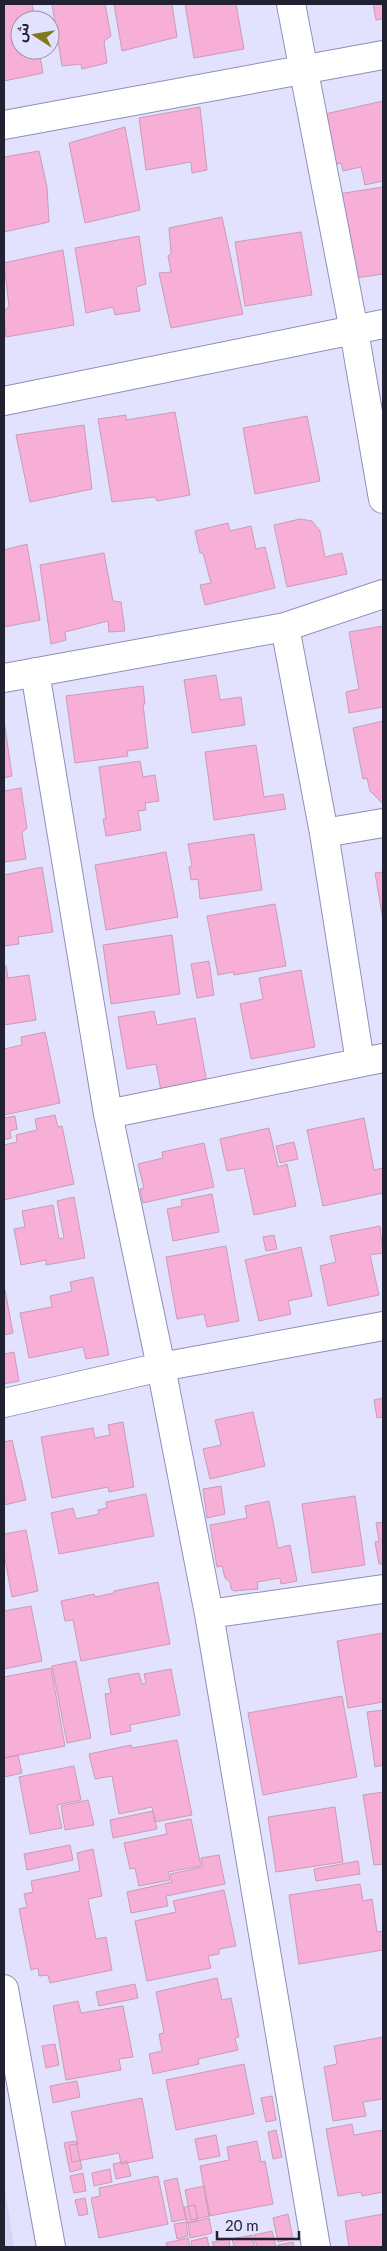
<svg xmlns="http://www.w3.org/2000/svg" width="387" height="2251" viewBox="0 0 387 2251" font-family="Lato,'Noto Sans Arabic',sans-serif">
<rect width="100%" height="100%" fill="#e2e2fe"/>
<!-- built -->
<path fill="#d4d5f5" d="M4,2183l10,64h-10z"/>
<!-- building -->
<path fill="#f7aed7" stroke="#c99db5" d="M4,4h28l3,16h-15v30h19l4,23 -39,8z
M52,4h53l6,32 -7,5 3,22 -25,6 -1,-5 -19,2z
M114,4h58l5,33 -55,14z
M185,4h51l8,45 -50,9z
M373,4h10v15l-7,1z
M383,101v80l-18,4 -4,-18 -18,4 -2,-8 -13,3 -12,-50z
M200,107l7,63 -15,3 -1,-11 -45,8 -7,-52z
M125,127l15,83 -55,13 -16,-80z
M39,151l8,36 2,35 -45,10v-75z
M383,187v87l-34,5 -11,-85z
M222,217l21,97 -72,14 -12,-55 12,-1 -3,-16 3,-3 -2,-25z
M301,232l11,63 -67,11 -10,-64z
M139,236l7,48 -10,3 4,24 -25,4 -2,-8 -27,6 -11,-65z
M63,250l11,75 -68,12 -2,-26 5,-5 -5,-43z
M175,412l15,83 -33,6 -2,-4 -43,5 -14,-83 28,-4v5z
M307,416l13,65 -65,13 -12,-66z
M84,425l8,64 -62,13 -14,-67z
M300,519l12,2 8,10 5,26 17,-4 5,21 -60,13 -13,-62z
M228,523l2,8 21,-5 5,23 9,-2 10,41 -70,17 -5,-20 11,-2 -8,-30h-3l-5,-22z
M27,544l13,76 -36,7v-77z
M104,553l9,48 8,1 4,29 -16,1 -1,-11 -43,11 1,8 -15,4 -11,-79z
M383,626v81l-34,6 -3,-21 13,-3 -10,-57z
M216,675l4,25 21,-3 4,28 -53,8 -8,-53z
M143,686l2,18h-2l5,44 -21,3 1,5 -53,7 -9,-67z
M4,720l8,56 -8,2z
M383,721v83l-13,-13 -3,-13 -4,1 -10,-51z
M256,745l8,52 19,-3 3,15 -72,11 -9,-68z
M140,761l3,16 12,-2 4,26 -14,2 1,7 -8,1 3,19 -35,6 -3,-17h3l-7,-52z
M21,788l6,40 -5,5 4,26 -22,3v-71z
M254,834l8,56 -62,9 -2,-20 -7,1 -2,-13 3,-1 -4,-22z
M166,852l12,65 -72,13 -11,-65z
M42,867l11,65 -35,5 1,7 -15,2v-71z
M383,872v48l-8,-47z
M275,904l11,62 -52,9 -1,-3 -15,3 -11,-59z
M172,935l8,59 -69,10 -8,-59z
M209,961l5,34 -17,3 -6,-34z
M4,966h2l2,12 21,-3 7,45 -32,5z
M301,970l14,77 -64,12 -11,-55 23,-5 -4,-21z
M154,1011l3,14 38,-7 12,65 -46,8 -5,-27 -29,5 -9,-52z
M45,1032l15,71 -56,12v-66l18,-4 -1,-8z
M55,1115l3,12 4,-1 12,58 -70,16v-55l13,-3 -1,-7 21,-5 -2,-11z
M15,1116l2,13 -7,2 1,7 -7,2v-22z
M364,1118l10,52 9,-2v25l-60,13 -16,-76z
M269,1128l9,39 9,-3 9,42 -42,9 -10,-47 -17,3 -7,-32z
M294,1142l4,17 -18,4 -4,-17z
M204,1143l10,44 -71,16 -3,-14 4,-1 -6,-24 25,-6 -1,-6z
M212,1194l7,38 -46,9 -6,-32 15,-3 -1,-6z
M74,1197l11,61 -39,7v-5l-25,5 -7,-36 11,-2 -3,-16 31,-6 6,34 5,-1 -7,-37z
M380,1226l3,27 -13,2 9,40 -51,11 -8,-40 16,-4 -6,-26z
M274,1235l3,14 -11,2 -3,-14z
M226,1246l13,75 -32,6 -3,-13 -27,5 -11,-62z
M301,1247l11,49 -24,5 3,13 -32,7 -14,-61z
M93,1277l16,78 -23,4 -3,-12 -54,11 -9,-45 32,-6 -2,-11 22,-5 -2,-9z
M5,1290l8,43 -9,2v-44z
M14,1352l5,29 -15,3v-30z
M383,1398v19l-6,1 -3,-18z
M253,1412l12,54 -55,13 -7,-30 18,-4 -6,-25z
M123,1422l11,65 -25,5 -1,-5 -56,11 -11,-61 52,-9 2,10 15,-3 -2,-10z
M12,1440l14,60 -22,5v-63z
M221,1486l4,28 -18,4 -4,-29z
M146,1494l8,42 -95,18 -8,-41 22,-5 3,11 23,-5 -1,-4 9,-2 -1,-6z
M355,1496l10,69 -53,8 -10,-69z
M269,1501l9,47 12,-3 7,36 -16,3 -1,-6 -23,4 1,7 -24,2 -3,-2 -1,-7 -5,-4 -3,-12 -5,1 -7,-42 37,-7 -2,-12z
M383,1522v42h-4l-4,-22 4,-1 -3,-18z
M26,1530l12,61 -26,6 -8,-43v-20z
M158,1582l12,62 -89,17 -8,-41 -8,1 -4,-20 33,-7 1,3 19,-4v-2z
M31,1606l11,55 -38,8v-58z
M383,1633v69l-35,6 -11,-67z
M76,1661l15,77 -24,5 -15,-77z
M51,1668l14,78 -61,12v-81z
M171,1669l9,46 -50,10 1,6 -20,4 -6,-41 6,-1 -3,-14 31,-6 3,11 4,-1 -2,-9z
M342,1696l15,81 -94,18 -15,-82z
M383,1710v55l-8,2 -8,-55z
M177,1740l15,75 -37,7 -3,-15 -33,7 -7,-38 -17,3 -6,-25 42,-9 1,3z
M18,1755l4,18 -18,4v-19z
M74,1766l7,34 -24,5 5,23 -32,6 -11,-57z
M383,1792v72l-9,1 -11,-70z
M88,1800l6,25 -29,5 -4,-24z
M335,1807l8,55 -67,10 -8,-55z
M153,1811l4,18 -44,9 -3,-18z
M191,1819l10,47 -33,6 2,8 -31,6 -4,-18 -5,1 -6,-26 43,-9 -2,-10z
M70,1845l3,15 -46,10 -3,-16z
M93,1849l9,47 -14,3 8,40 10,-2 6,33 -62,13 -2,-8 -9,1 -1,-8 -7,2 -12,-61 8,-2 -3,-13 9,-2 -2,-11 49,-10 -3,-18z
M219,1855l6,29 -59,12 2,10 -37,7 -4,-21 45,-10 -2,-8 33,-7 -2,-9z
M358,1861l2,13 -44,7 -2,-12z
M360,1884l3,17 9,-2 5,33 6,-1v19l-84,14 -10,-69z
M224,1890l12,56 -17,3v5l-11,2 3,12 -64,13 -12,-60 41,-9 -3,-11z
M217,1978l5,22 9,-2 8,39 -4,1 3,12 -40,9 1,5 -46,10 -4,-20 13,-3 -3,-17 5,-1 -8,-41z
M135,1984l3,14 -39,8 -3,-14z
M78,2001l3,12 42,-7 10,51 -14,2 2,11 -55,10 -13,-74z
M383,2037v62l-20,3 3,14 -33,5 -9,-54 13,-3 -3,-18z
M55,2044l4,21 -13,3 -4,-22z
M244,2064l10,50 -78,16 -10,-50z
M77,2081l3,16 -27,6 -3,-17z
M272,2096l4,24 -10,2 -5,-24z
M142,2098l11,60 -32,6 -2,-11 -47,9 -3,-17 9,-1 -7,-32z
M352,2124l2,11 29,-5v62l-21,4 -1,-4 -23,4 -12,-67z
M276,2130l6,27 -9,2 -5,-27z
M216,2135l4,21 -21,4 -4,-21z
M76,2141l6,28 -12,3 -6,-29z
M257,2141l4,21 4,-1 8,43 -64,12 -9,-50 29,-6 -2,-13z
M127,2161l4,15 -15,3 -3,-15z
M110,2169l2,13 -18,4 -2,-13z
M83,2173l3,18 -12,2 -4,-17z
M158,2176l10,48 -69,14 -8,-40 9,-2 -1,-8z
M177,2178l9,41 -14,3 -8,-41z
M204,2186l6,30 -19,4 -6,-30z
M85,2198l3,16 -9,2 -4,-16z
M195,2205l3,16 -11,2 -3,-16z
M288,2214l5,25 -15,3 -5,-24z
M383,2214v33h-34l-4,-26z
M209,2218l3,15 -22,5 -2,-15z
M186,2222l2,14 -11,3 -3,-15z
M272,2231l4,16h-19l-3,-12z
M252,2235l3,12h-21l-2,-8z
M207,2237l2,10h-17l-1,-6z
M188,2238l2,9h-23l-1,-4z
M229,2239l1,8h-16l-2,-5z
M293,2242l1,5h-16v-2z"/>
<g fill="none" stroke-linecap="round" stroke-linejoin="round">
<!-- minor casing -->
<g stroke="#8f8fb9" stroke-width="30">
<path id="minor" d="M291,4l63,327 29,168
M4,125l379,-70
M4,401l379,-77
M285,627l39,206 36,229
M35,672l73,442 53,253 48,247 107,633
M4,678l281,-51 98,-33
M324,833l59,-10
M108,1114l275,-56
M4,1403l157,-36 222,-41
M209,1614l174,-25
M4,1989l47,258"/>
</g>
<!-- minor -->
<use href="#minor" stroke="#fff" stroke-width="28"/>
</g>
<!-- border -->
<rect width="387" height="2251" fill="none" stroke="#222132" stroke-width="10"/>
<!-- north arrow -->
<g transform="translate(35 35) rotate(282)"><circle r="24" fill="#e2e2fe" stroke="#9595ac"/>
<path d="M0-4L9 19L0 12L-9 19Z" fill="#7f781d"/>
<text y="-8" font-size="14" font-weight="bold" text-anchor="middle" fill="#222132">ش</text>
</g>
<!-- scale -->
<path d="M217 2231v8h82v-8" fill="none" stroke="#222132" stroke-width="2.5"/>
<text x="225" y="2231" font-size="15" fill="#222132" stroke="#e2e2fe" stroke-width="4" paint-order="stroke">20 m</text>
</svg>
